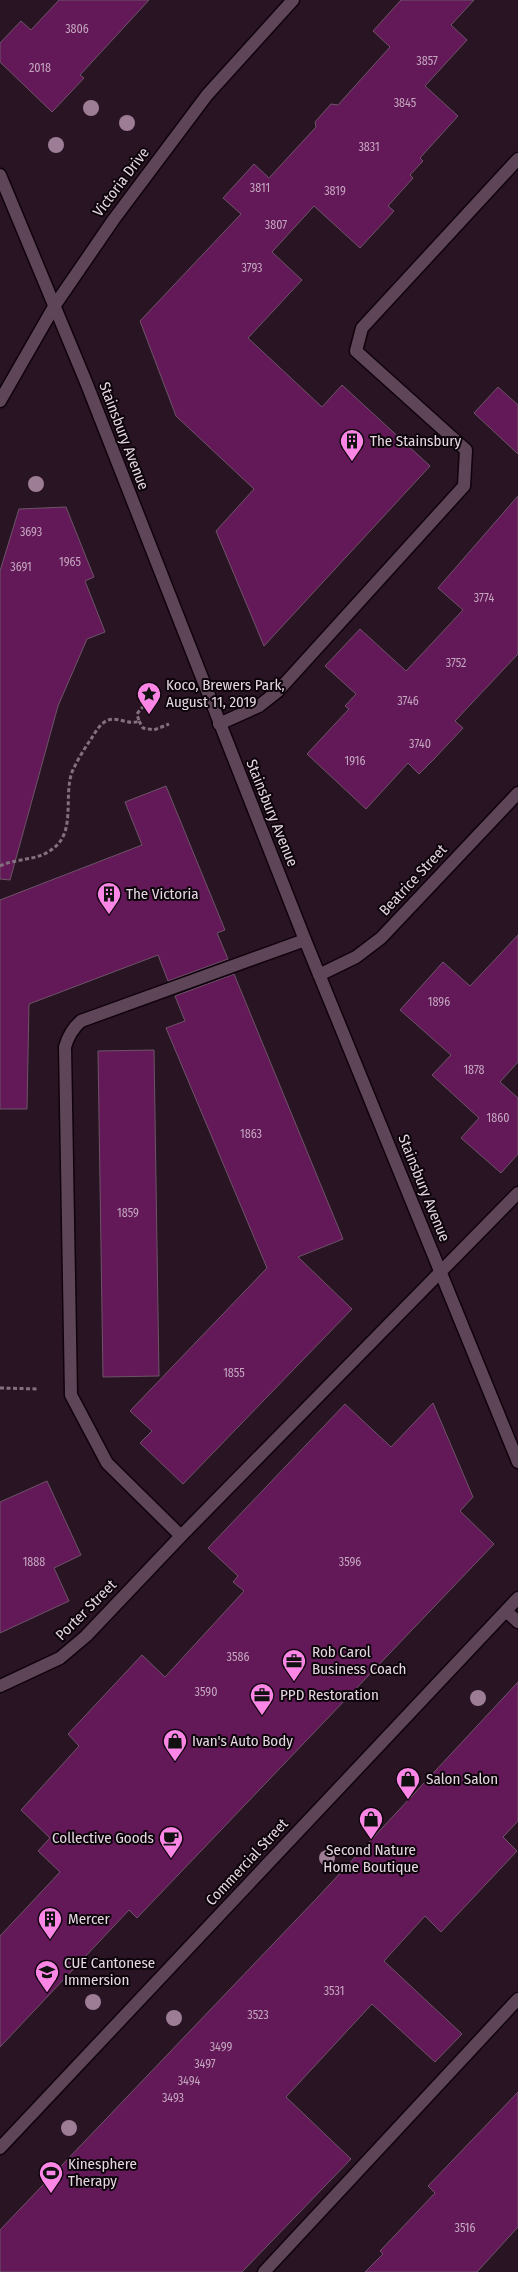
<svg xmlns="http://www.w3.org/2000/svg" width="518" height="2272" viewBox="0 0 518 2272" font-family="'Fira Sans Condensed',sans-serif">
<rect width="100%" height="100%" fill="#291424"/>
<!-- building -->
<path fill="#631958" stroke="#6d5467" d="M59,0h90l-69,75 4,3 -32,34 -52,-50v-19l21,-22 10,9z
M401,0h73l-23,25 16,15 -42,46 33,30 -38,42 3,3 -13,14 3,3 -25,28 6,5 -34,37 -46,-42 -42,46 30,28 -54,58 74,69 20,-22 88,81 -166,180 -48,-115 38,-42 -78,-73 -36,-95 101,-107 -18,-16 31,-34 15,14 47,-51 -1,-5 16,-18 7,1 52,-58 -17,-16z
M498,387l20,18v49l-44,-41z
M518,496v158l-63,67 8,7 -29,31 -15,15 -11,-11 -42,46 -59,-55 42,-45 -4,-3 11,-12 -31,-28 35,-37 46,42 57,-61 -25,-22z
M66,507l28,70 -9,4 20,51 -18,7 -29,67 -48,174 -10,-1v-308l19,-62z
M166,786l59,144 -8,3 11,26 -60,22 -10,-26 -129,49 -2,105h-27v-209l142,-55 -17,-43z
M518,935v127l-18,20 18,16v56l-17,19 -40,-35 18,-20 -47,-43 19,-20 -51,-45 43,-48 27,24z
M234,974l109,265 -45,18 54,52 -169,175 -43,-41 12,-12 -22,-20 137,-143 -101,-240 19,-7 -10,-25z
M154,1050l5,326 -56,1 -5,-326z
M433,1403l40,94 -13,14 34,33 -357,374 -8,-8 -129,137v-111l60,-64 -22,-21 12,-13 -29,-28 58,-64 -11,-12 74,-79 23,22 79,-86 -11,-9 5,-6 -30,-28 137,-144 46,43z
M47,1481l34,74 -27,13 15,33 -69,32v-131z
M518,1682v139l-15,16 14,14 -76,81 -16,-16 -41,45 78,73 -27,28 -63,-58 -86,93 65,62 -109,113h-242v-42l317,-332z
M518,2092v135l-41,45h-112l18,-18 -3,-3 55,-58 -7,-7z"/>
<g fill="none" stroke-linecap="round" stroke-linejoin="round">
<!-- lane casing -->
<g stroke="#10020d" stroke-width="15">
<path id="lane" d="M219,724l40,-18 19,-15 186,-205 2,-36 -110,-99 6,-23 156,-169
M305,940l-224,81c-8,7 -13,15 -16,26l6,348 36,68 74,73 337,-343
M264,2272l254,-273"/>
</g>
<!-- street casing -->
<g stroke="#10020d" stroke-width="15">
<path id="street" d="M0,175l86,207 219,558 213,522
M319,975l37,-18 25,-19 137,-145
M506,1611l12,11
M0,1686l60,-28 26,-22 95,-100
M0,2148l518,-550"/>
</g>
<!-- secondary casing -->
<g stroke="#10020d" stroke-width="15">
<path id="secondary" d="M0,401l55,-96 59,-86 93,-124 86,-95"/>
</g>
<!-- path -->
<path stroke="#83707e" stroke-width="3" stroke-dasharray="4 2.5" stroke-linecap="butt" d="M139,721l4,7 11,2 15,-6
M0,866c16,-8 36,-5 51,-16 26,-17 12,-52 21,-78 5,-11 12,-23 19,-33 4,-6 8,-14 15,-18 11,-6 22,5 33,0l-2,-7c6,-9 12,-12 22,-16
M0,1388l39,1"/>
<!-- lane -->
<use href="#lane" stroke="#5e4658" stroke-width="12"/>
<!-- street -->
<use href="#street" stroke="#5e4658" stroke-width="12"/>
<!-- secondary -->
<use href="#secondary" stroke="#5e4658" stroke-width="12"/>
</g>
<!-- trees -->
<g fill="#9d7c95">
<circle cx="91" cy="108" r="8"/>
<circle cx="127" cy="123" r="8"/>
<circle cx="56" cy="145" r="8"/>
<circle cx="36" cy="484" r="8"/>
<circle cx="478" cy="1698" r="8"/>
<circle cx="327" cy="1858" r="8"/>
<circle cx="93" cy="2002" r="8"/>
<circle cx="174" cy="2018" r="8"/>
<circle cx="69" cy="2128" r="8"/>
</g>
<!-- icons -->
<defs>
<g id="building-pin" transform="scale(1.25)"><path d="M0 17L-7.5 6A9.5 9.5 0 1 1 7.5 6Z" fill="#fb86e5" stroke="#0c040a"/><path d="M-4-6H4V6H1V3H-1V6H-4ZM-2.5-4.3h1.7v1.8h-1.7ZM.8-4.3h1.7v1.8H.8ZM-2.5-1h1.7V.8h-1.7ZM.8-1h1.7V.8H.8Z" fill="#111"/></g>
<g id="sight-pin" transform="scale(1.25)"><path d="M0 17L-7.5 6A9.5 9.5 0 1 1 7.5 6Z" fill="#fb86e5" stroke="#0c040a"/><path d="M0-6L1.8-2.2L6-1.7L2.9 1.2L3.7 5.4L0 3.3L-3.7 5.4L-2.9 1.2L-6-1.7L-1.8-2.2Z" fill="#111"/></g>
<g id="office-pin" transform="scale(1.25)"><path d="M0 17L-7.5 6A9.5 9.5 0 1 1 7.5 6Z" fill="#fb86e5" stroke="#0c040a"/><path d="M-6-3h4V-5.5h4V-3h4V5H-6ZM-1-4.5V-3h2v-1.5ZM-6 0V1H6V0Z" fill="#111"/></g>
<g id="shop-pin" transform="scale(1.25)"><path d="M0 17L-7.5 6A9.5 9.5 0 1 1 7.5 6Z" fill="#fb86e5" stroke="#0c040a"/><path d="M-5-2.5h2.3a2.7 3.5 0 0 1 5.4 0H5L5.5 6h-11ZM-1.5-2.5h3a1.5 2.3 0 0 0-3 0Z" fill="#111"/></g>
<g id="cafe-pin" transform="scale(1.25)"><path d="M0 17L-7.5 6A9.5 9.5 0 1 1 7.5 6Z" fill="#fb86e5" stroke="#0c040a"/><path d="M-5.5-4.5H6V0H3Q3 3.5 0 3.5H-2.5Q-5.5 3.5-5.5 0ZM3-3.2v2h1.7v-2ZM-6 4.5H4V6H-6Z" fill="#111"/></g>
<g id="school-pin" transform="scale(1.25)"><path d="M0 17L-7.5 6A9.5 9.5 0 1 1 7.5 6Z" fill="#fb86e5" stroke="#0c040a"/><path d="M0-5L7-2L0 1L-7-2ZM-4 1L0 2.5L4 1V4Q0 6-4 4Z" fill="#111"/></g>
<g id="stadium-pin" transform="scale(1.25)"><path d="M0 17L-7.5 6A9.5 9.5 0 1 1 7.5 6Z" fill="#fb86e5" stroke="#0c040a"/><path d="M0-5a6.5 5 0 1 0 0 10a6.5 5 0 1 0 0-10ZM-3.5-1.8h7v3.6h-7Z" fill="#111"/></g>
</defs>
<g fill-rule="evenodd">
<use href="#building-pin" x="352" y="441"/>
<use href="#sight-pin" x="149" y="694"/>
<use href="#building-pin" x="109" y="894"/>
<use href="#office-pin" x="294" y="1661"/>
<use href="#office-pin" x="262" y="1695"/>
<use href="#shop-pin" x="175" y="1741"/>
<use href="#shop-pin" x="408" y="1779"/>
<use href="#shop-pin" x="371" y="1819"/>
<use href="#cafe-pin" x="171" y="1838"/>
<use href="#building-pin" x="50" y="1919"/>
<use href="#school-pin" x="47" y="1972"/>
<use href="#stadium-pin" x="51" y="2173"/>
</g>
<g text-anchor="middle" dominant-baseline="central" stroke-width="4" stroke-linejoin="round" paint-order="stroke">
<!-- number labels -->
<g font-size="12" fill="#c4a7bf">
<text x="77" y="29">3806</text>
<text x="427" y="61">3857</text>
<text x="40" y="68">2018</text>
<text x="405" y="103">3845</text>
<text x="369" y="147">3831</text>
<text x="260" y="188">3811</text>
<text x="335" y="191">3819</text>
<text x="276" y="225">3807</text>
<text x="252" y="268">3793</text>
<text x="31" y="532">3693</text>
<text x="70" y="562">1965</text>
<text x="21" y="567">3691</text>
<text x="484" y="598">3774</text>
<text x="456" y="663">3752</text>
<text x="408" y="701">3746</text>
<text x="420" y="744">3740</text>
<text x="355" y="761">1916</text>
<text x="439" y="1002">1896</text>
<text x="474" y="1070">1878</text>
<text x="498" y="1118">1860</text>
<text x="251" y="1134">1863</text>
<text x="128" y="1213">1859</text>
<text x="234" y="1373">1855</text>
<text x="34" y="1562">1888</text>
<text x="350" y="1562">3596</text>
<text x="238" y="1657">3586</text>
<text x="206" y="1692">3590</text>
<text x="334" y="1991">3531</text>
<text x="258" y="2015">3523</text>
<text x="221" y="2047">3499</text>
<text x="205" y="2064">3497</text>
<text x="189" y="2081">3494</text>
<text x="173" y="2098">3493</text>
<text x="465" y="2228">3516</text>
</g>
<!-- street labels -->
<g font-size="15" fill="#e5d6e1" stroke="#0c040a">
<text transform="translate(121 182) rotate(-53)">Victoria Drive</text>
<text transform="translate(124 436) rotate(69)">Stainsbury Avenue</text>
<text transform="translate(272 813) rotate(68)">Stainsbury Avenue</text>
<text transform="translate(413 880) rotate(-47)">Beatrice Street</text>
<text transform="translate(424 1188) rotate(68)">Stainsbury Avenue</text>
<text transform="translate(86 1610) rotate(-45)">Porter Street</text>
<text transform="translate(247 1862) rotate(-47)">Commercial Street</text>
</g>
<!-- poi labels -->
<g font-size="15" fill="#e5d6e1" stroke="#0c040a" text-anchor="start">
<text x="370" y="441">The Stainsbury</text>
<text x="166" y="685">Koco, Brewers Park,<tspan x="166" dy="17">August 11, 2019</tspan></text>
<text x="126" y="894">The Victoria</text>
<text x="312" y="1652">Rob Carol<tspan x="312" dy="17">Business Coach</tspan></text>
<text x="280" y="1695">PPD Restoration</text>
<text x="192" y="1741">Ivan's Auto Body</text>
<text x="426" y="1779">Salon Salon</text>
<text x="154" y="1838" text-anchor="end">Collective Goods</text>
<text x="371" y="1850" text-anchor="middle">Second Nature<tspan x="371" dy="17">Home Boutique</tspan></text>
<text x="68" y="1919">Mercer</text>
<text x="64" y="1963">CUE Cantonese<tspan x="64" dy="17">Immersion</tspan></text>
<text x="68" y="2164">Kinesphere<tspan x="68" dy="17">Therapy</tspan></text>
</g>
</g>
</svg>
